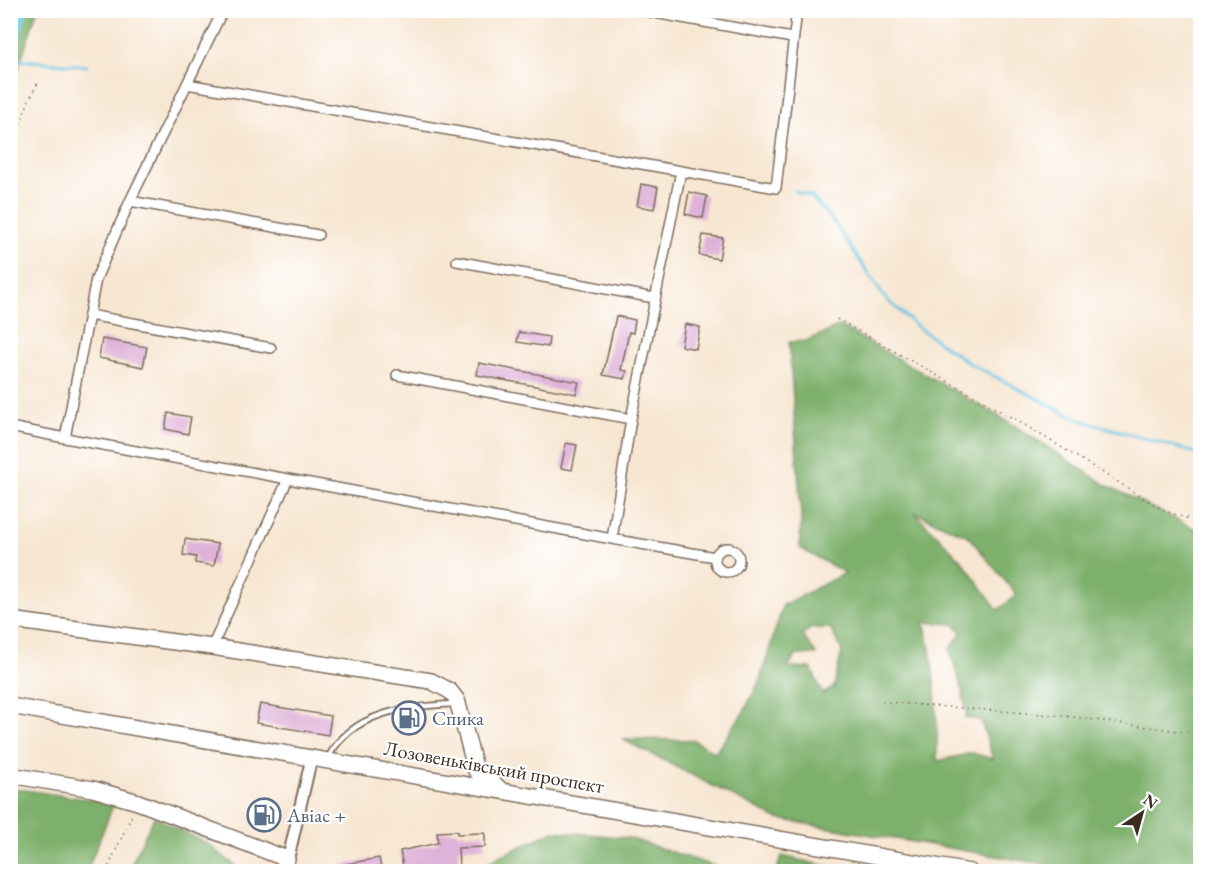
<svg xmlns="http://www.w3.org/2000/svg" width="1211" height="882" viewBox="0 0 1211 882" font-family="'EB Garamond',serif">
<rect width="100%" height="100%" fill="#fff"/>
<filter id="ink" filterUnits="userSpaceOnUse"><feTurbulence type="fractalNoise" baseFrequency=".0167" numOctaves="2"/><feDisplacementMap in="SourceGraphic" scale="12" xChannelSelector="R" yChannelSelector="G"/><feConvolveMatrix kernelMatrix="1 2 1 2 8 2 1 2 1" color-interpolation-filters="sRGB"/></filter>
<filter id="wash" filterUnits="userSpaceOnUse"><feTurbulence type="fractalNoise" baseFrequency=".008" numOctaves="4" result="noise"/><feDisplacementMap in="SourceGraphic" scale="24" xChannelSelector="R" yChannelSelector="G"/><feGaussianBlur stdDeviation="1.35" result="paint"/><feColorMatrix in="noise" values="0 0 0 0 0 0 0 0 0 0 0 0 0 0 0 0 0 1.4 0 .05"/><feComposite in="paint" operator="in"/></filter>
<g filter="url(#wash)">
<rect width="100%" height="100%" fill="#f7e6d1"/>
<!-- forest -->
<path fill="#7db06c" stroke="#5c6d45" stroke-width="1.5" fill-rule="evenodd" d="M11,10l26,1 -26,79 -1,-79z
M840,326l167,95 99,64 94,46v334l-8,-1 -15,7h-92l-308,-52 -155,-80 71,1 22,13 28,-40 17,-33 23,-75 62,-32 -45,-25 1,-33 -12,-173 17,-1zM914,512l54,24 49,59 -19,15 -35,-48zM924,622l30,2 8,8 -12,17c6,24 16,46 16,69l15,3 12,38 -21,-6 -35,8c0,-47 -1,-94 -13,-139zM812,628h18l12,23 -8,36 -11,7 -12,-26 -24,-1 10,-12 19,-1 -14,-20z
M11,788l103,15 -27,68h-76z
M154,817l52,26 36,28h-114z
M554,831l75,7 88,29 -1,5 -242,-1 24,-14z
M782,856l66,15h-72z"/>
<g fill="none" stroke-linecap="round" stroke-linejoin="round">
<!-- stream -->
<path stroke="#65c4e3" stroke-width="3" d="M10,59l77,7
M795,191l17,6 23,27 50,74 35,31 49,34 108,56 123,35"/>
<!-- river -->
<path stroke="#65c4e3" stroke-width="18" d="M10,38l9,-28"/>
</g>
<g id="blocks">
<!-- building -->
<path fill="#dfb2d9" d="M641,184l17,3 -4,22 -17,-3z
M689,192l18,4 -4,22 -18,-4z
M703,235l20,3 -4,21 -20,-4z
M616,316l19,4 -2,13 -4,-1 -8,38 6,1 -2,8 -22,-4z
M685,324l15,3 -4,22 -15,-3z
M519,332l30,5 -1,10 -31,-5z
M102,339l45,8 -4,20 -44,-9z
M479,363l100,19 -3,12 -99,-19z
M168,413l23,4 -3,17 -23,-5z
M566,443l11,2 -5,25 -11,-2z
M185,539l33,5 -4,22 -19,-3 1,-6 -13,-2z
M260,704l71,12 -3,19 -72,-12z
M256,804l21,3 -3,18 -21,-3z
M457,831v3l28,-1v14l-27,1 1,19 -55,5 -4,-21 38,-8 -1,-11z
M379,858l3,14h-53v-5z"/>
</g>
</g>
<g filter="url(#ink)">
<use href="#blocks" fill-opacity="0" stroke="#7d6c5d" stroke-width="1.5"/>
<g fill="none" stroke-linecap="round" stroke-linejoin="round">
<!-- service casing -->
<g stroke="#7d6c5d" stroke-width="8">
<path id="service" d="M328,758c24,-47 80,-52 128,-54"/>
</g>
<!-- minor casing -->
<g stroke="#7d6c5d" stroke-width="12">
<path id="minor" d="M223,10l-93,191 -34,78 -31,159 223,41
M638,10l154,28
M187,84l494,87
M130,201l188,34
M457,261l197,37
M89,315l182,33
M397,375l234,44
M10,427l55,11
M612,539l103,18
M715 560a12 12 0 1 1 24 0a12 12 0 1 1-24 0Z
M212,647l76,-168 324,60 19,-120 50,-248 95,17 21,-178"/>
</g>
<!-- tertiary casing -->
<g stroke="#7d6c5d" stroke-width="14">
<path id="tertiary" d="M285,872l27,-116"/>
</g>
<!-- trunk casing -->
<g stroke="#7d6c5d" stroke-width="18">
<path id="trunk" d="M10,620l202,27 219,34 19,10 7,9 19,71 23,17
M10,706l960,166
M10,775l83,14 45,13 149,57"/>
</g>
<!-- path -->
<path stroke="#7d6c5d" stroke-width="1.5" stroke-dasharray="1.5 4.5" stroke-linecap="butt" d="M10,152l19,-52 9,-17
M837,319l188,106 140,86 35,12
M882,702l184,14 134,18
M106,872l26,-57"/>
<!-- service -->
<use href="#service" stroke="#fff" stroke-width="4.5"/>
<!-- minor -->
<use href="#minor" stroke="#fff" stroke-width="9"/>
<!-- tertiary -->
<use href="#tertiary" stroke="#fff" stroke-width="10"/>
<!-- trunk -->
<use href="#trunk" stroke="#fff" stroke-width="15"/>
</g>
</g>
<!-- icons -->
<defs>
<g id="fuel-ring" transform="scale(1.725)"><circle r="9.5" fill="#fff" stroke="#5c6f8a" stroke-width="1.5"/><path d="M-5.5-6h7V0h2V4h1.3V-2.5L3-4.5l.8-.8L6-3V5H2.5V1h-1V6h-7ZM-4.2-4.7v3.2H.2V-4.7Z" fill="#5c6f8a"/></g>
</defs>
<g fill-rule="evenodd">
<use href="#fuel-ring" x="409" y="718"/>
<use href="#fuel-ring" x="264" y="815"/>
</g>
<g text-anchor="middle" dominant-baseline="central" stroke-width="4.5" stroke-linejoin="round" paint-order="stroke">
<!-- service labels -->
<g font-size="20" fill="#4e5e75" stroke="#fff" text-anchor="start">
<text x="432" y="718">Спика</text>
<text x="287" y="815">Авiас +</text>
</g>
<!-- street labels -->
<g font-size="20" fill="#3b2a1e" stroke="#fff">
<text transform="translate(494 767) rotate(10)">Лозовеньківський проспект</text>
</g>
</g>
<!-- margin -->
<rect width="1211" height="882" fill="none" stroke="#fff" stroke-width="36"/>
<!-- north arrow -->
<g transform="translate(1142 813) rotate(36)" stroke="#ffffff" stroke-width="4.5" paint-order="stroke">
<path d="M0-4.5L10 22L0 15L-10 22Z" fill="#3b2a1e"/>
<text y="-9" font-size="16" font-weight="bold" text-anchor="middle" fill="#3b2a1e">N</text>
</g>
</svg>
